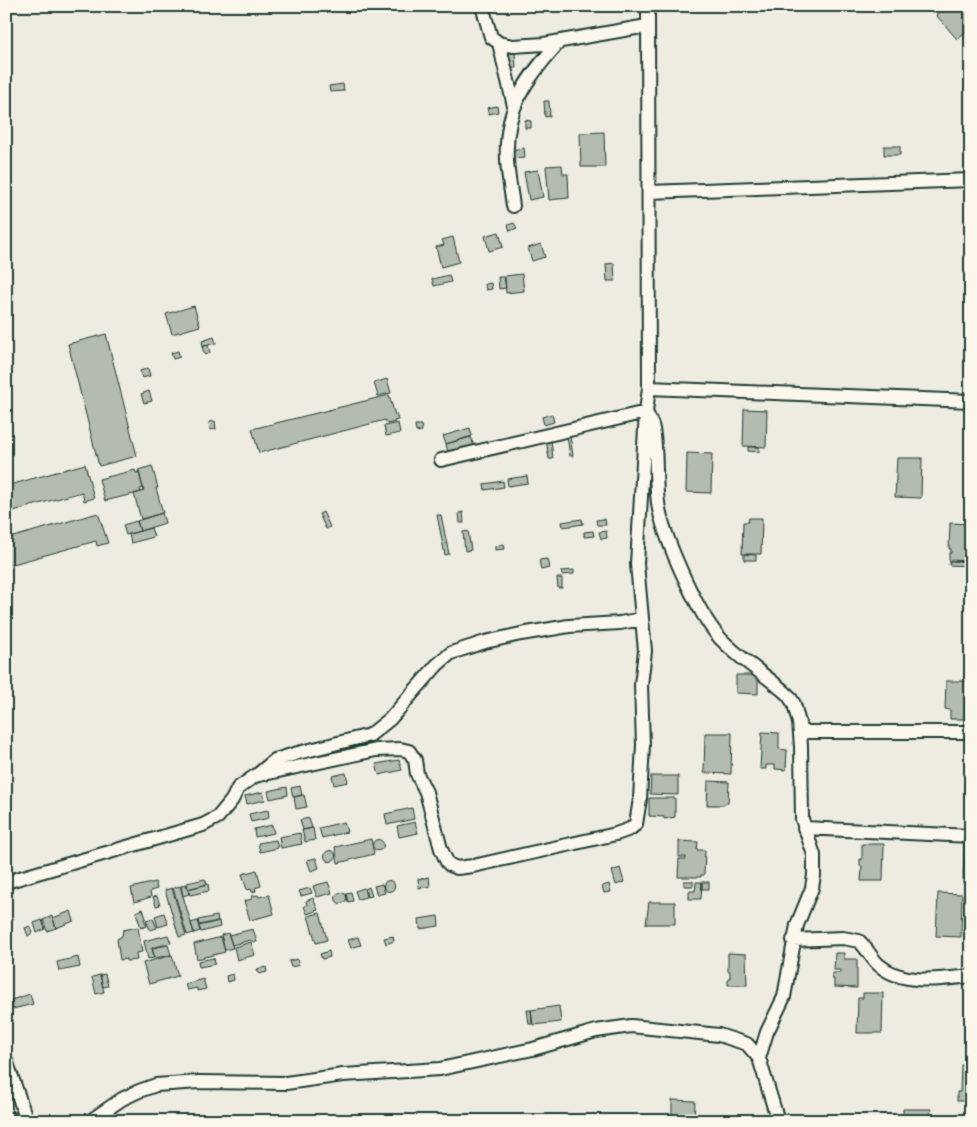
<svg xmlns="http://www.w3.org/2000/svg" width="977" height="1127" viewBox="0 0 977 1127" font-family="'Balsamiq Sans',sans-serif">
<rect width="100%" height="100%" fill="#eeece1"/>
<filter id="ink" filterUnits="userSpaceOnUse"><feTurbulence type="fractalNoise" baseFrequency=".02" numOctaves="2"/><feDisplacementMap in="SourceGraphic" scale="10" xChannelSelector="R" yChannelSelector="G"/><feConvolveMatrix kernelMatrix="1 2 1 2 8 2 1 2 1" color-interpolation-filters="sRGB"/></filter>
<g filter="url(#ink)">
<!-- building -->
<path fill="#b4bbb0" stroke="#1f3d34" d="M945,6h26v21l-14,12 -21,-24z
M515,52l1,16h-8l-1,-15z
M343,84l1,7 -14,1 -1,-6z
M544,101h5l1,15 -5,1z
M497,106l1,6 -9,2 -2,-6z
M525,120l6,1v7h-6z
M604,132l1,35h-24l-1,-34z
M884,146h16v9h-16z
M524,148l1,10 -14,1 -1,-9z
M562,165l1,9h5l1,24 -20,2 -3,-34z
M538,170l5,27 -14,3 -5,-28z
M514,223l3,5 -7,3 -2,-6z
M499,232l4,15 -14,4 -4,-15z
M453,237l6,25 -18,5 -5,-20 8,-2 -2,-5z
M541,244l4,13 -13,4 -4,-13z
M614,263l1,18h-8l-1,-17z
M522,274l2,17 -18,2 -1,-17z
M449,275l2,7 -17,4 -2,-7z
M498,277h6l2,11 -7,1z
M491,283l1,6 -6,1 -1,-6z
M194,306l6,20 -28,8 -6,-20z
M106,334l31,122 -38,10 -31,-122z
M214,337l2,6 -13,3 -1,-5z
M208,345l2,8 -5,2 -3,-8z
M178,351l2,6 -7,2 -2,-6z
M148,368l2,8 -8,2 -2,-7z
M387,379l4,14 -13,3 -4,-13z
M149,391l3,10 -8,2 -3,-9z
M389,395l6,20 1,-1 2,6 -4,1 1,1 -8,2 -2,-4 -126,33 -7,-24z
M744,409l23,1 -1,37 -23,-1z
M552,414l2,8 -10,3 -2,-8z
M215,421l1,8 -6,1 -1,-8z
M398,423l2,10 -14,3 -2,-10z
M415,425h6l1,6 -6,1z
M470,428l2,8 -26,8 -3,-8z
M567,436h3l3,20h-3z
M471,437l3,9 -26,7 -2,-9z
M551,439l2,20h-4l-3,-19z
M748,447h11v5l-11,-1z
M687,453l25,1 -1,39 -25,-1z
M897,458h25l-1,40 -26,-1z
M85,464l9,34 -10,3 -2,-9 -76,21v-27z
M152,466l6,22h-2l7,25 -22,6 -7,-25 10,-3 -6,-21z
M135,470l1,3 3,-1 4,16 -3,1 1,3 -36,9 -6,-22z
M527,476l1,7 -20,3 -1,-7z
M503,481l1,6 -19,3 -1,-6z
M323,512l7,15 -4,2 -7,-15z
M463,512l1,11h-4l-1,-10z
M98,513l10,30 -11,3 -1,-5 -90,25v-27z
M162,513l3,10 -25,8 -3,-10z
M437,515h4l8,39 -4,1z
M749,518h13l-1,36h-19l1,-32h5z
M582,519l1,5 -20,3 -1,-5z
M605,519l1,6h-9l-1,-5z
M137,521l3,10 -14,4 -3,-10z
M950,523l21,1v37l-22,-1v-7h2v-4h-2z
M151,528l3,9 -23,6 -2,-9z
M468,531l3,19 -6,1 -2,-19z
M593,531l1,5 -10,1v-5z
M606,531l1,7 -6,1 -2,-7z
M504,544l1,5 -10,1v-4z
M744,554l12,1v5h-12z
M547,559l2,9 -8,2 -2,-10z
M950,561l21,1v4l-22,-1z
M574,570v4l-12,1 -1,-4z
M557,578h5v10h-4z
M736,675h22v19l-22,-1z
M946,681h22l-1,38h-17v-9l-5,-1z
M762,732l17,1v16l8,1 -1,20 -11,-1v-4h-9v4h-6z
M705,733h27l-1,41 -27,-1z
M399,760l3,10 -23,5 -3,-11z
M346,773l2,9 -14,3 -2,-9z
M651,776h27v19l-28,-1z
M708,781l21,1 -1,21h-3l-1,2h-17z
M300,786l2,9 -9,2 -2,-9z
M287,787l1,8 -18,4 -2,-8z
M263,792l2,8 -18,4 -2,-8z
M304,795l3,12 -11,2 -2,-12z
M649,798h26v19l-11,2v-2l-15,-1z
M412,808l2,11 -27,6 -2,-11z
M268,810l1,8 -18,4 -2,-8z
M309,818l3,10 -9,2 -3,-10z
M344,822l3,10 -25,6 -3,-10z
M415,822l3,11 -19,4 -2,-11z
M272,825l2,8 -19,4 -1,-8z
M313,828l2,12 -10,2 -3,-12z
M300,833l2,11 -21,4 -2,-11z
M371,839l3,15 -36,9 -3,-16z
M372.5 845a5.5 5.5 0 1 1 11 0a5.5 5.5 0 1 1-11 0Z
M276,840l2,8 -18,4 -2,-9z
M679,841l19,1 -1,8h8l-1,25h-3v2h-23l1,-18h7v-2h-7z
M862,844h22l-1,37h-22l1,-15h-2v-7l2,1z
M964,845h7v38h-8z
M324.5 856a5.5 5.5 0 1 1 11 0a5.5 5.5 0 1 1-11 0Z
M316,858l3,10 -8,3 -4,-11z
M620,868l4,14 -8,3 -4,-14z
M257,870l4,16 -6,2 1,3 -4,1 -1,-3 -4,1 -5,-16z
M429,877l1,9 -11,2 -1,-9z
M205,879l2,5 -19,5 -1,-6z
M383.5 886a5.5 5.5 0 1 1 11 0a5.5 5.5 0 1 1-11 0Z
M684,881h9v5h-9z
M155,882l2,7 -7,2 1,6 -17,5 -3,-14z
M328,882l4,11 -15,4 -4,-11z
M696,882h6l-1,17h-12v-8h6z
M702,882h7v7h-7z
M186,884l3,10 -6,2 -2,-10z
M208,884l1,7 -19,4 -2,-6z
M382,884l3,9 -8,2 -3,-9z
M609,884l2,8 -7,1 -2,-7z
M180,886l14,47 -7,2 -14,-47z
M369,887l3,9 -5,1 -2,-8z
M172,888l14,47 -7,2 -14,-47z
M310,888l2,5 -11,3 -2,-5z
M364,888l2,9 -8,2 -3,-8z
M351,892l2,9 -5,1 -2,-9z
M335.5 898a5.5 5.5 0 1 1 11 0a5.5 5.5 0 1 1-11 0Z
M938,893l24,1 -1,43 -25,-1z
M258,895l1,2 10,-2 5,19 -24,6 -6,-19 8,-2v-3z
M157,896l3,9 -4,1 -3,-9z
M313,898l5,12 -11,4 -3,-8 3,-1 -1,-4z
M649,902h26v22h-29z
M143,909l3,9 -2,1 3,7 -6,2 -5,-16z
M71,911l3,10 -18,7 -3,-10z
M966,912h5v18h-6z
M164,913l4,11 -10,3 -3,-11z
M320,913l7,27 -11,3 -8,-27z
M52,916l4,12 -9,3 -4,-11z
M217,916l1,5 -19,4 -1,-5z
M438,916l1,10 -19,3 -1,-10z
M153,918l4,10 -7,2 -4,-10z
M42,920l3,9 -8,4 -3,-10z
M197,921l3,10 -6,2 -3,-10z
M219,921l1,6 -19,5 -2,-6z
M30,926l3,7 -5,3 -3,-8z
M138,927l4,25 -6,1 1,7 -11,1v-2l-6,1 -3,-21 5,-3 1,-6z
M253,929l4,13h-3l-4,-2 -18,5 -3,-10z
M228,933l5,15 -8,2 -4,-15z
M168,935l3,8 -19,5 2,10 -6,1 -4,-18z
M393,936l1,5 -8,3 -2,-6z
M221,937l4,15 -28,7 -3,-15z
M358,937l3,8 -10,3 -3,-8z
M251,942l4,13 -18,5 -3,-13z
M168,945l3,10 -16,3 -3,-10z
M329,951l1,6 -8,2 -2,-5z
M728,953l18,1 1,31h-19v-7h2v-7h-2z
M835,953h9v6h13v29l-23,-1v-8h-2v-6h8v-3h-6z
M172,955l6,21 -29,8 -6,-21z
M78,957l2,10 -21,4 -2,-9z
M214,958l1,6 -16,3 -1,-6z
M297,959l2,6 -8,2 -2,-6z
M266,967l1,5 -8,2 -2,-5z
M105,974l3,12 -5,1 -3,-12z
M233,974l1,6 -7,2 -1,-6z
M100,975l4,17 -8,2 -4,-17z
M203,979l3,10 -9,2v-3l-10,2 -2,-6z
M863,993h20l-1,40h-25l1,-35h5z
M30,994l3,10 -20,5 -2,-9z
M559,1006l2,16 -28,3 -2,-15z
M527,1010h4l1,14h-3z
M961,1065h10v36h-14v-9h3z
M672,1100l23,1 -1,20h-22z
M903,1109h28l-1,12h-27z"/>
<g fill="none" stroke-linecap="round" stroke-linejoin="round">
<!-- minor casing -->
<g stroke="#1f3d34" stroke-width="16">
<path id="minor" d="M482,6l9,31 8,6 14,3 31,-2 103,-18
M499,43l15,63
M649,192l322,-12
M513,206c-2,-15 -5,-30 -6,-46 -3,-53 20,-82 53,-119
M649,388l322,13
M441,460l205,-48c2,5 6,11 7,17 5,27 1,54 6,80 7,33 38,103 60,128 21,23 48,38 70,59l5,8 5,19 2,23 1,73 12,36v20l-2,13 -15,37 -13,72 -17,35 -8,26
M800,732h171
M257,775l18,-15 23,-7 72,-18 20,-16 47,-54 14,-12 34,-11 36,-8 48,-8 51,-3 22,-4
M804,828l167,8
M6,882l197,-57 15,-8 14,-17 6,-12 17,-12 121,-26 24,-1 9,2 6,9 2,14 9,18 15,57 6,13 3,3 7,3 16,-2 143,-32 14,-5 6,-5 4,-25 3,-54 -2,-60 4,-34 -8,-87 9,-152 3,-24 -1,-382
M793,940l50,-2 16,3c8,7 12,17 20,24 24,21 63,14 92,11
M6,1060l21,61
M6,1118l14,3
M90,1121l32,-22 17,-8 17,-6 43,-3 87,1 57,-8 97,-6 93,-20 63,-18 35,-5 88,9 28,9 12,14 19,63"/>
</g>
<!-- minor -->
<use href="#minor" stroke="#fbf7ec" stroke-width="12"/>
</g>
</g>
<!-- margin -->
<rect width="977" height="1127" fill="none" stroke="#fbf7ec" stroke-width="25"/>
<rect x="12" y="12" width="952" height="1102" fill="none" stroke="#1f3d34" stroke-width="2" filter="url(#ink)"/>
</svg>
